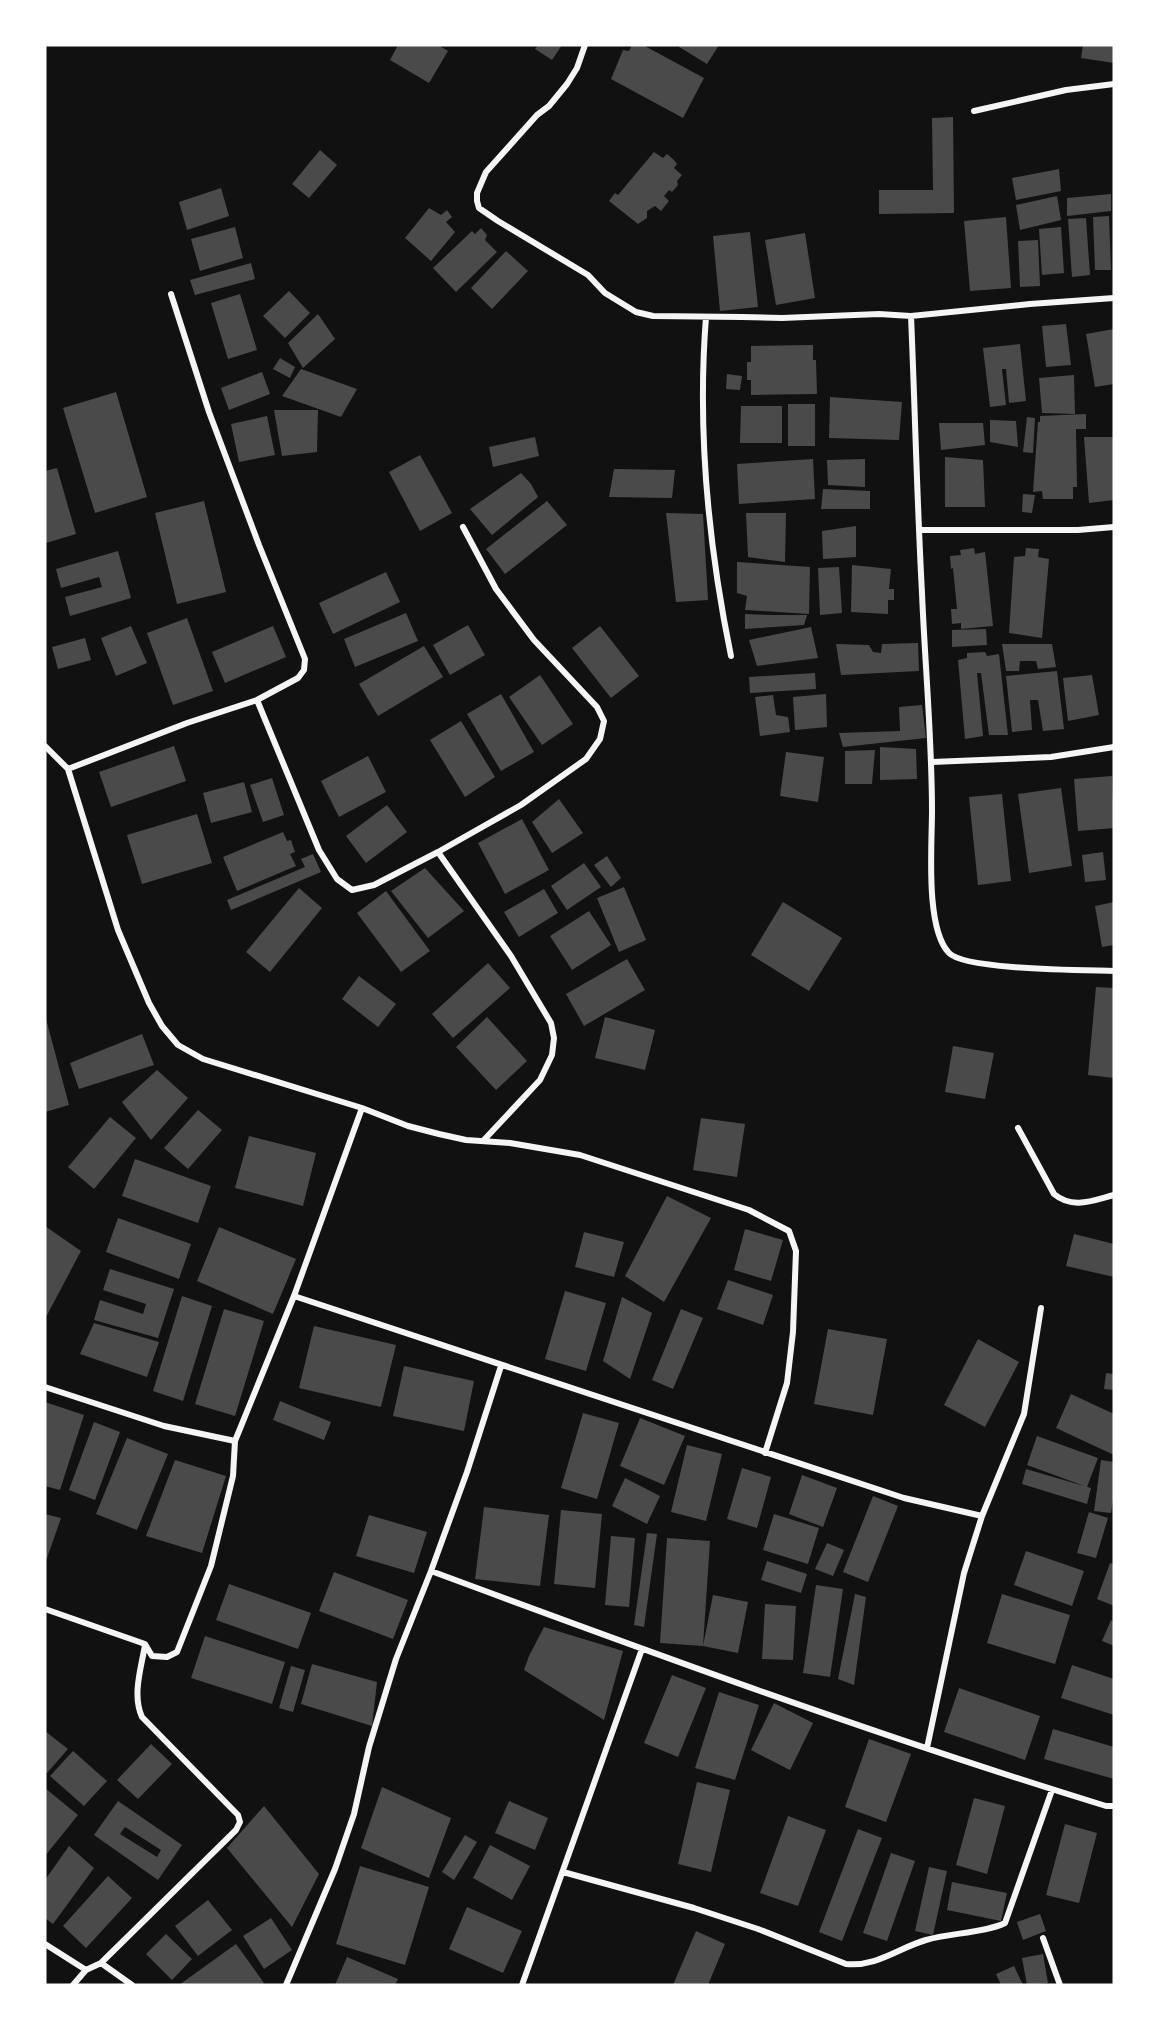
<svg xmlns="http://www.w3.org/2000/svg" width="1159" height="2030" viewBox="0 0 1159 2030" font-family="Inter,sans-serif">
<rect width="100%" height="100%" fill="#111"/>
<!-- building -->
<path fill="#4a4a4a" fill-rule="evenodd" d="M398,45h40l10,6 -19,32 -39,-23z
M538,45h24l-10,15 -17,-11z
M632,45h11l61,33 -21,40 -72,-39 12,-29 6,1z
M676,45h43l-12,19z
M1083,45h31v18l-33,-5z
M953,117l1,96 -75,1v-24h54l-1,-72z
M320,150l17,15 -28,33 -17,-14z
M654,152l9,6 4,-4 7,6 3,4 -3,4 8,7 -5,6 1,4 -6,7 -3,-2 -5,6 5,5 -8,10 -6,-5 -8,5v7l-9,6 -29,-23 6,-8 3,2z
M1059,169l2,22 -45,9 -4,-22z
M221,188l8,28 -42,14 -8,-28z
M1111,194v17l-44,5v-18z
M1057,196l4,24 -41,10 -4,-25z
M429,208l12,7 6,-5 5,7 -6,5 9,10 -24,29 -26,-23z
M1109,216l2,54h-16l-2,-53z
M1006,217l5,71 -41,3 -6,-70z
M1086,218l4,57 -18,2 -4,-58z
M235,227l8,31 -43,13 -9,-32z
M1061,227l3,46 -22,2 -3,-46z
M481,228l6,7 -2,5 12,12 -41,40 -23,-24 39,-37 3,3z
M750,232l8,75 -38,4 -7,-75z
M805,233l10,65 -39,7 -11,-65z
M1038,240l2,46 -20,1 -2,-46z
M506,251l22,20 -36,38 -21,-21z
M251,263l4,16 -60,16 -5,-15z
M289,291l21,22 -25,25 -22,-22z
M240,294l17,56 -29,9 -17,-56z
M318,314l17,25 -32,29 -15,-25z
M1066,324l5,41 -25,2 -4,-41z
M1114,329v55l-19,3 -9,-53z
M1020,344l6,57 -17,2 -3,-34h-4l4,36 -16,2 -7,-59z
M813,345v15h3l1,34 -66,1v-15h-4v-18h4v-16z
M280,358l15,9 -5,11 -17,-9z
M301,369l56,20 -16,28 -59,-21z
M262,372l8,22 -41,16 -8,-22z
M727,374l15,2 -2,14 -14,-1z
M1074,375l1,39 -33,-1 -3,-35z
M116,392l31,105 -52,16 -32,-105z
M830,397l72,5 -3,38 -70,-2z
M788,404h27v42h-27z
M741,406h41v37h-42z
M274,410h44l-1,42 -35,4z
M1086,414v15h-10l1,58h-4v12h-30l-1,-8 -9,1 5,-70h2v-6z
M267,416l8,39 -36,7 -8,-38z
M1027,417l8,1 -2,35 -10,-1z
M990,420l26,1 2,26 -28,-5z
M939,423h44l2,22 -44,5z
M535,437l4,19 -46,11 -4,-20z
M1084,437h30v63l-25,3z
M420,455l32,58 -32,18 -31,-59z
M945,457l38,3 2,47h-40z
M813,459l2,40 -76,5 -2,-40z
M865,459v28l-37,-2 -1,-25z
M57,468l19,66 -30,9 -1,-72z
M614,469l61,1 -3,28 -63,-1z
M521,473l10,11 7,13 -46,38 -22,-26z
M823,489l47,2v18h-49z
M1023,494l12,1 -3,18 -10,-1z
M204,501l22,91 -49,12 -22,-91z
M547,501l20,24 -62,49 -19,-25z
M666,513l37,1 5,86 -32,2z
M746,513h40l-1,49 -37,-5z
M856,526v31l-33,2 -1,-28z
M974,548l1,6 10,-2 8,74 -32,3v-6l-9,1 -1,-15h6l-4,-41 -2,1 -1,-13 11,-1 -1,-5z
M1026,548l13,1 -1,8 11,2 -7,79 -33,-5 5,-76 11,-1z
M118,551l13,47 -61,18 -5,-19 37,-10 -3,-10 -38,11 -5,-19z
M737,562l73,5 -1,47 -64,-4 2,-14 -10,-3z
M852,565l39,4 -2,20h5v11h-6v14l-37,-2z
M839,567l3,46 -22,2 -2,-47z
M386,572l14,30 -67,32 -14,-31z
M406,613l12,28 -63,26 -11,-28z
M745,614l27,1h35l-3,10 -59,4z
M187,618l26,73 -40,14 -26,-72z
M468,625l17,30 -35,20 -17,-30z
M131,626l16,37 -31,13 -15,-38z
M273,626l13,31 -61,26 -13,-31z
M600,626l39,50 -28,22 -39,-50z
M811,627l7,31 -61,8 -8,-26z
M986,629l1,16 -35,2v-17z
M85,638l6,22 -33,9 -6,-22z
M918,643l1,28 -78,4 -5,-31 33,1 4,7 8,1 1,-9z
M1002,644h50l4,23 -18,2 -2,-8h-16l-1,10h-13z
M424,646l19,31 -65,39 -19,-32z
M985,652l2,4 12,-2 9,81h-19l-8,-62h-4l6,63 -18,3 -7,-79 9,-2v-5z
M1057,671l7,58 -21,2 -5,-31h-8l2,30 -20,2 -6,-56z
M815,673l1,16 -66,4 -1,-16z
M540,675l33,49 -31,21 -33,-48z
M1092,675l7,40 -31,6 -5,-43z
M501,694l33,58 -33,19 -34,-57z
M826,694l1,33 -32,3 -2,-33z
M773,695l3,20 12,2 2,15 -30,4 -5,-39z
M922,705l4,33 -83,9 -4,-14 61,-2 -1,-24z
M461,721l34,56 -30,20 -35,-57z
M174,746l12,35 -75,26 -12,-35z
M880,747l36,2 1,30 -37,1z
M875,750l-3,34h-27v-33z
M786,752l38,5 -6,45 -38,-6z
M368,756l18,36 -47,25 -18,-36z
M1112,776l2,52 -36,3 -4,-52z
M272,778l12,37 -21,7 -13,-37z
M244,782l8,30 -41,11 -8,-30z
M1061,788l11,78 -43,7 -11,-79z
M1002,794l9,87 -33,4 -9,-88z
M559,799l24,34 -31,20 -20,-31z
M387,805l20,27 -41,31 -20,-27z
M197,814l15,49 -70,21 -15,-49z
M522,819l27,51 -44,24 -27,-51z
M283,832l4,9 4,-1 4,12 -5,2 6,12 -59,25 -14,-34z
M1103,852l3,28 -21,2 -3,-27z
M313,854l8,18 -90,38 -4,-10 78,-33 -4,-8z
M607,856l14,22 -10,9 -17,-22z
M584,863l17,24 -34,23 -16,-24z
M425,868l39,43 -36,27 -37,-47z
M624,887l22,53 -27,12 -22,-54z
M299,888l23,20 -52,64 -24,-20z
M544,889l14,24 -39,24 -15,-25z
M386,891l44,60 -29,21 -44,-59z
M783,902l59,36 -33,53 -58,-36z
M1114,902v43l-12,2 -7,-41z
M589,911l22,34 -39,25 -22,-34z
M627,959l18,31 -61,36 -18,-32z
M488,963l22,25 -57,50 -21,-24z
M359,976l37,28 -18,23 -36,-28z
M1096,987l18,1v90l-26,-3z
M45,1015l24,90 -24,7z
M487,1017l40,44 -31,29 -40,-43z
M605,1017l50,13 -10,40 -50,-12z
M142,1034l12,31 -75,24 -9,-26z
M953,1046l41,7 -9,46 -40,-7z
M157,1070l31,28 -37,42 -29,-38z
M198,1110l24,20 -34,39 -24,-21z
M110,1117l26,21 -42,51 -26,-22z
M701,1118l44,6 -8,53 -44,-7z
M249,1136l67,17 -13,53 -68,-18z
M135,1159l76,27 -13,37 -76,-27z
M667,1196l44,22 -47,84 -39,-26z
M118,1218l73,26 -12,35 -73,-27z
M45,1226l36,25 -36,68z
M219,1227l77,32 -23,55 -76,-33z
M745,1229l38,11 -12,41 -37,-11z
M584,1232l40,10 -10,35 -39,-10z
M1074,1234l40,10v33l-48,-11z
M110,1269l64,20 -16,49 -64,-18 6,-20 43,14 3,-10 -43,-14z
M728,1280l45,15 -10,30 -46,-16z
M565,1291l41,12 -20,68 -41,-12z
M182,1296l30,10 -29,95 -30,-10z
M622,1297l30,16 -22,66 -27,-18z
M224,1309l40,12 -29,95 -40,-12z
M681,1309l22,9 -30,71 -21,-9z
M94,1323l65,19 -12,35 -67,-23z
M314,1326l82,19 -15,62 -82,-19z
M828,1329l59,10 -14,76 -59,-11z
M978,1339l41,23 -34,65 -41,-22z
M404,1366l70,15 -10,50 -71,-15z
M1106,1373l8,1v16l-10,-1z
M1071,1394l43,20v41l-58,-27z
M280,1401l51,21 -7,18 -51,-20z
M45,1402l39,13 -24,75 -15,-4z
M583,1413l36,10 -22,76 -36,-11z
M640,1418l45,18 -21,49 -44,-19z
M94,1422l26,10 -25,68 -26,-10z
M1037,1436l61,22 -11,29 -60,-22z
M127,1438l41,16 -31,76 -41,-16z
M687,1445l35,9 -16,67 -35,-9z
M175,1460l51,16 -24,77 -56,-17z
M1101,1460l13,2v31l-3,20 -17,-2z
M742,1468l29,9 -14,51 -30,-9z
M1026,1469l65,19 -4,16 -65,-20z
M802,1475l35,13 -14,39 -34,-13z
M625,1478l35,18 -13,28 -35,-18z
M873,1496l25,10 -30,76 -25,-10z
M484,1507l65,8 -9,71 -65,-7z
M561,1510l41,4 -7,74 -41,-4z
M1089,1512l19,6 -12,40 -19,-5z
M45,1514l16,4 -16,46z
M774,1514l45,14 -11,36 -45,-14z
M369,1515l58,17 -13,41 -58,-17z
M647,1533l10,1 -13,93 -10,-2z
M611,1536l24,2 -6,69 -24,-2z
M667,1538l43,3 -7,105 -43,-3z
M827,1543l17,7 -11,26 -18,-7z
M1026,1551l58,20 -12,35 -58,-21z
M767,1561l40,13 -6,19 -40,-13z
M1110,1563l4,1v42l-17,-7z
M334,1572l74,28 -15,39 -74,-28z
M229,1584l82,29 -13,36 -82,-29z
M816,1585l27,4 -13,88 -27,-4z
M855,1594l11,3 -12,88 -16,-6z
M1002,1594l68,21 -15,49 -68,-21z
M713,1595l35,7 -10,51 -35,-7z
M765,1604l31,2 -3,54 -31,-1z
M1111,1620l3,2v24l-12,-5z
M544,1627l79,24 -19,69 -80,-50 5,-14z
M205,1636l80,26 -13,42 -81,-26z
M312,1664l65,18 -5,44 -71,-22z
M1072,1665l42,14v36l-53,-17z
M291,1666l14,4 -12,42 -14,-4z
M672,1675l34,13 -28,69 -34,-14z
M959,1688l81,28 -15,44 -81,-28z
M719,1692l40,13 -24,75 -40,-12z
M774,1703l39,20 -23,47 -39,-20z
M1053,1729l61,18v32l-70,-20z
M45,1731l23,18 -21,24 -2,-1z
M869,1739l42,15 -25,68 -41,-15z
M151,1744l21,20 -34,35 -21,-19z
M73,1751l34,30 -23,25 -34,-30z
M697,1782l33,8 -19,82 -33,-8z
M382,1787l69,31 -22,60 -68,-30z
M45,1788l33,27 -33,41z
M974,1798l31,8 -18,68 -31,-9z
M118,1801l64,44 -24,35 -64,-45zM125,1827l36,23 -4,7 -37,-23z
M509,1801l39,17 -13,32 -40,-17z
M264,1806l55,68 -27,53 -65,-79z
M788,1816l38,14 -28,76 -38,-13z
M1065,1824l32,9 -18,70 -33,-8z
M858,1829l24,9 -40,103 -23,-9z
M465,1835l12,7 -23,38 -12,-8z
M490,1845l40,21 -18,34 -39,-22z
M69,1846l25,22 -41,56 -8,-6v-38z
M891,1853l24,8 -28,80 -24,-8z
M360,1866l69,21 -24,78 -69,-21z
M929,1867l18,4 -14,64 -18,-4z
M108,1876l24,22 -46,50 -23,-22z
M952,1882l55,11 -6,28 -54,-11z
M208,1900l24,30 -34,26 -23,-30z
M467,1907l55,24 -19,42 -54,-24z
M1040,1914l6,17 -23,9 -6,-18z
M271,1918l21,32 -28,19 -21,-33z
M696,1931l29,13 -17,41h-35z
M166,1934l26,25 -20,21 -26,-26z
M236,1944l28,39 -3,2h-82z
M1043,1954l5,29 -21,2 -5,-27z
M347,1957l51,22 -3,6h-60z
M1014,1966l9,19h-22l-5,-11z"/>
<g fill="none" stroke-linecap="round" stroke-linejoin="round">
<!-- minor -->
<path stroke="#f5f5f5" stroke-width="6" d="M585,45l-8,23 -10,16 -18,22 -12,9 -51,57 -9,21v8l2,7 19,13 90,54 17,18 31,19 17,4 89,1 40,1 97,-4 32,2 119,-12 84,-6
M974,111l92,-21 48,-6
M911,316c4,93 6,185 11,277 3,73 10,145 10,218 0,34 -7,117 17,142 16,17 137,17 165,18
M706,317c-9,114 2,227 25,339
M919,530h159l36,-3
M257,700l62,150 18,29 15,11 22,-5 64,-33 83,-47 65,-46 14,-20 4,-18 -7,-14 -63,-67 -38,-51 -33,-62
M45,746l23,23 50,161 31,73 13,23 16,19 25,14 159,49 46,18 31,8 27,6 44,3 70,12 169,55 40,21 7,20 -3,81 -6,51 -22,70
M932,762l119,-5 63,-10
M68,769l119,-46 70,-23 41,-22 6,-8 1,-11 -46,-114 -50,-133 -38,-118
M438,852l73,104 40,67 3,15 -2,17 -12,25 -57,61
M1018,1128l36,66c19,16 40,6 60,1
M294,1296l610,202 78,18
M45,1387l119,39 71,15
M431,1571c224,83 447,165 675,235h8
M45,1609l100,35 7,12 15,1 10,-5 34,-86 22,-90 2,-35 59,-145 68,-188
M927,1748l37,-175 18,-57 42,-102 17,-106
M563,1872l131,36 64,21 88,35c31,3 52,-16 80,-24 23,-7 59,-7 79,-17l47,-133
M1043,1938l17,47
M45,1944l41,26
M101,1963l31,22
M73,1985l13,-15 15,-7 135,-133 4,-8 -2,-7 -96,-98c-10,-22 -1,-48 3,-72
M286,1985l49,-116 19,-55 15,-67 27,-88 35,-88 36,-99 34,-106
M522,1985l120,-336"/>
</g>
<!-- border -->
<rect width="1159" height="2030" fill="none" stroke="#ffffff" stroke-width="93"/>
</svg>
